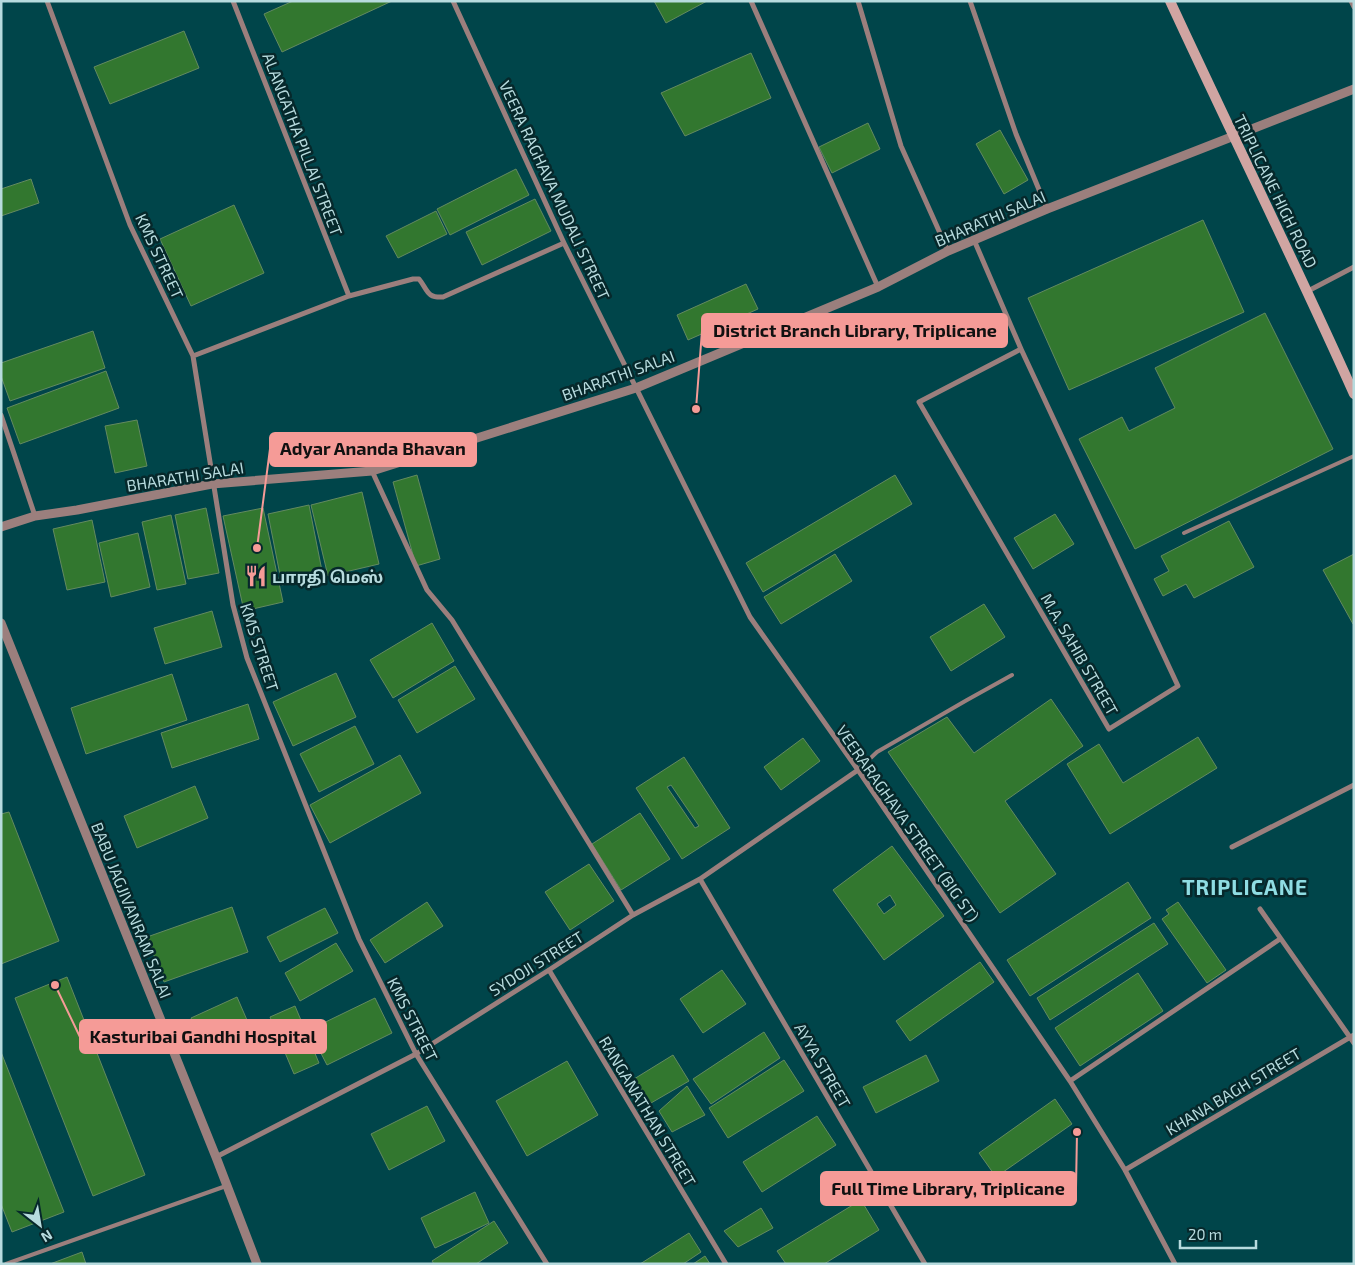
<svg xmlns="http://www.w3.org/2000/svg" width="1355" height="1265" viewBox="0 0 1355 1265" font-family="'Exo 2','Noto Sans Tamil',sans-serif">
<rect width="100%" height="100%" fill="#00454a"/>
<!-- building -->
<path fill="#32772f" stroke="#638a60" fill-rule="evenodd" d="M293,1h99l-110,51 -18,-38z
M654,1h53l-41,22z
M184,31l15,37 -89,36 -16,-37z
M751,53l20,45 -86,38 -24,-43z
M868,123l12,26 -48,24 -13,-26z
M1000,130l28,50 -24,14 -28,-50z
M516,169l13,26 -79,40 -13,-26z
M31,179l8,24 -38,13v-27z
M535,199l16,32 -69,34 -16,-33z
M234,205l30,68 -73,33 -31,-67z
M436,211l11,23 -49,24 -12,-22z
M1203,220l41,92 -175,78 -41,-92z
M746,284l12,25 -70,31 -11,-25z
M1265,313l68,136 -198,100 -56,-110 43,-22 7,14 46,-23 -20,-40z
M93,331l12,37 -95,33 -9,-25v-13z
M106,371l13,37 -99,36 -13,-36z
M137,420l10,46 -32,7 -10,-47z
M417,475l23,84 -24,7 -23,-84z
M895,475l17,29 -149,88 -17,-29z
M362,492l17,72 -51,12 -17,-71z
M309,505l14,71 -41,9 -14,-71z
M206,508l13,65 -31,6 -13,-64z
M263,508l20,94 -39,9 -21,-95z
M1055,514l19,30 -41,25 -19,-31z
M171,515l15,69 -29,6 -15,-68z
M92,520l13,62 -38,8 -14,-61z
M1229,521l25,46 -60,31 -8,-14 -23,12 -9,-17 15,-8 -8,-15z
M138,533l12,54 -39,10 -12,-54z
M835,554l17,27 -71,43 -17,-27z
M1354,554v70h-1l-30,-54z
M984,604l21,33 -54,34 -21,-34z
M212,611l10,36 -57,17 -11,-36z
M432,623l22,38 -61,37 -23,-38z
M455,666l20,33 -58,34 -19,-33z
M336,673l20,44 -63,29 -20,-44z
M172,674l15,46 -101,34 -15,-46z
M1051,699l32,47 -78,55 51,73 -56,39 -112,-161 59,-35 27,36z
M248,704l11,35 -87,29 -11,-35z
M355,726l19,38 -55,28 -19,-38z
M1198,737l19,31 -107,66 -43,-70 32,-20 24,39z
M803,738l17,23 -39,29 -17,-23z
M400,755l21,38 -91,50 -20,-38z
M684,757l46,71 -48,31 -46,-71zM671,785l28,41 -4,2 -28,-41z
M195,786l13,32 -71,30 -13,-32z
M9,812l50,129 -58,23v-150z
M640,813l30,46 -49,31 -29,-46z
M892,846l52,70 -60,44 -51,-70zM890,895l6,10 -12,9 -7,-10z
M589,864l25,37 -44,29 -25,-38z
M1128,882l23,36 -121,78 -23,-36z
M427,902l16,24 -58,37 -15,-23z
M1178,902l48,68 -19,13 -45,-64 7,-5 -3,-4z
M232,907l16,45 -84,30 -17,-45z
M325,908l13,25 -58,29 -13,-25z
M1154,923l14,21 -118,76 -13,-22z
M336,943l17,28 -53,30 -15,-28z
M980,962l14,20 -84,59 -14,-20z
M722,970l24,34 -43,29 -23,-34z
M1138,973l25,38 -83,55 -25,-38z
M67,977l78,198 -52,21 -78,-198z
M237,997l13,30 -45,21 -14,-30z
M375,998l17,35 -65,32 -18,-35z
M295,1006l24,57 -25,11 -24,-57z
M764,1032l16,26 -69,46 -18,-25z
M1,1052l63,160 -52,20 -11,-28z
M673,1055l16,26 -38,22 -17,-24z
M926,1055l13,26 -63,32 -13,-26z
M784,1060l20,31 -76,47 -19,-30z
M567,1061l31,54 -71,41 -31,-55z
M687,1086l18,29 -33,17 -13,-21z
M1055,1099l17,25 -76,53 -17,-24z
M427,1106l18,35 -56,29 -18,-36z
M817,1116l19,29 -74,47 -19,-30z
M475,1192l14,31 -54,25 -14,-30z
M861,1200l18,30 -55,34h-38l-9,-13z
M761,1208l12,20 -35,19 -14,-16z
M494,1221l14,22 -32,21h-42l-2,-3z
M689,1233l12,19 -18,12h-43z
M82,1252l4,12h-36z
M705,1256l5,8h-17z"/>
<g fill="none" stroke-linecap="round" stroke-linejoin="round">
<!-- service -->
<path stroke="#9b7f7d" stroke-width="4" d="M1184,533l170,-77
M858,770l19,-18 90,-52 45,-25
M6,1264l220,-78"/>
<!-- minor -->
<path stroke="#9b7f7d" stroke-width="5" d="M47,1l83,224 63,131 40,249 14,53 112,281 57,115 131,210
M233,1l116,295
M453,1l111,242 186,374 108,153 212,311 55,89 50,94
M751,1l127,286
M858,1l43,145 47,105
M970,1l46,133 31,75
M1351,1l3,6
M974,240l47,109 157,337 -69,43 -190,-327 102,-53
M1308,291l46,-24
M193,356l156,-60 64,-17h6c9,11 7,19 24,18l121,-54
M1,415l34,101
M372,471l55,119 25,30 181,295
M1232,847l122,-62
M700,879l225,385
M1260,909l94,134
M549,970l177,294
M1070,1081l210,-142
M216,1157l200,-103 133,-84 84,-55 67,-36 158,-109
M1125,1170l229,-135"/>
<!-- tertiary -->
<path stroke="#9b7f7d" stroke-width="9" d="M1,527l34,-11 42,-6 135,-26 160,-13 264,-83 242,-101 70,-36 99,-42 307,-120
M1,623l215,534 41,107"/>
<!-- secondary -->
<path stroke="#d0a5a2" stroke-width="10" d="M1170,1c61,132 125,261 184,393"/>
</g>
<!-- icons -->
<defs>
<g id="restaurant-bare" transform="scale(1.725)"><path d="M-5-6h1v4h1v-4h1v4h1v-4h1v5L-1.5 .5V6h-2V.5L-5-1ZM5-6V6H3V1.5H1.5Q1.5-4 5-6Z" fill="#f59b97" stroke="#06282b" stroke-width="2.5" paint-order="stroke"/></g>
</defs>
<g fill-rule="evenodd">
<use href="#restaurant-bare" x="256" y="576"/>
</g>
<g text-anchor="middle" dominant-baseline="central" stroke-width="5" stroke-linejoin="round" paint-order="stroke">
<!-- street labels -->
<g font-size="16" fill="#b7dbde" stroke="#06282b">
<text transform="translate(303 144) rotate(69)">ALANGATHA PILLAI STREET</text>
<text transform="translate(555 190) rotate(65)">VEERA RAGHAVA MUDALI STREET</text>
<text transform="translate(1276 191) rotate(64)">TRIPLICANE HIGH ROAD</text>
<text transform="translate(990 218) rotate(-23)">BHARATHI SALAI</text>
<text transform="translate(160 256) rotate(65)">KMS STREET</text>
<text transform="translate(618 375) rotate(-20)">BHARATHI SALAI</text>
<text transform="translate(185 476) rotate(-9)">BHARATHI SALAI</text>
<text transform="translate(260 647) rotate(72)">KMS STREET</text>
<text transform="translate(1080 654) rotate(60)">M.A. SAHIB STREET</text>
<text transform="translate(908 823) rotate(55)">VEERARAGHAVA STREET (BIG ST)</text>
<text transform="translate(132 910) rotate(68)">BABU JAGJIVANRAM SALAI</text>
<text transform="translate(536 963) rotate(-32)">SYDOJI STREET</text>
<text transform="translate(413 1019) rotate(63)">KMS STREET</text>
<text transform="translate(823 1065) rotate(60)">AYYA STREET</text>
<text transform="translate(1233 1091) rotate(-31)">KHANA BAGH STREET</text>
<text transform="translate(648 1111) rotate(59)">RANGANATHAN STREET</text>
</g>
<!-- poi labels -->
<g font-size="16" font-weight="bold" fill="#b7dbde" stroke="#06282b" text-anchor="start">
<text x="272" y="576">பாரதி மெஸ்</text>
</g>
<!-- district labels -->
<g font-size="21" font-weight="bold" letter-spacing="1" fill="#8fdde3" stroke="#06282b">
<text x="1245" y="886">TRIPLICANE</text>
</g>
</g>
<!-- callouts -->
<path fill="none" stroke="#f59b97" stroke-width="2" d="M696 409L702 331M257 548L270 449M55 985L80 1037M1077 1132L1076 1188"/>
<g fill="#f59b97" stroke="#06282b" stroke-width="2">
<circle cx="696" cy="409" r="5"/>
<circle cx="257" cy="548" r="5"/>
<circle cx="55" cy="985" r="5"/>
<circle cx="1077" cy="1132" r="5"/>
</g>
<g fill="#f59b97" stroke="#f59b97" stroke-width="2">
<rect x="702" y="314" width="305" height="33" rx="5"/>
<rect x="270" y="433" width="206" height="33" rx="5"/>
<rect x="80" y="1020" width="246" height="33" rx="5"/>
<rect x="821" y="1172" width="255" height="33" rx="5"/>
</g>
<g font-size="18" text-anchor="middle" font-weight="bold" fill="#111">
<text x="855" y="337">District Branch Library, Triplicane</text>
<text x="373" y="455">Adyar Ananda Bhavan</text>
<text x="203" y="1043">Kasturibai Gandhi Hospital</text>
<text x="948" y="1195">Full Time Library, Triplicane</text>
</g>
<!-- border -->
<rect width="1355" height="1265" fill="none" stroke="#b7dbde" stroke-width="5"/>
<!-- north arrow -->
<g transform="translate(40 1225) rotate(149)" stroke="#06282b" stroke-width="4" paint-order="stroke">
<path d="M0-4L9 19L0 12L-9 19Z" fill="#b7dbde"/>
<text y="-8" font-size="14" font-weight="bold" text-anchor="middle" fill="#b7dbde">N</text>
</g>
<!-- scale -->
<path d="M1180 1240v8h76v-8" fill="none" stroke="#b7dbde" stroke-width="2.5"/>
<text x="1188" y="1240" font-size="15" fill="#b7dbde" stroke="#06282b" stroke-width="4" paint-order="stroke">20 m</text>
</svg>
